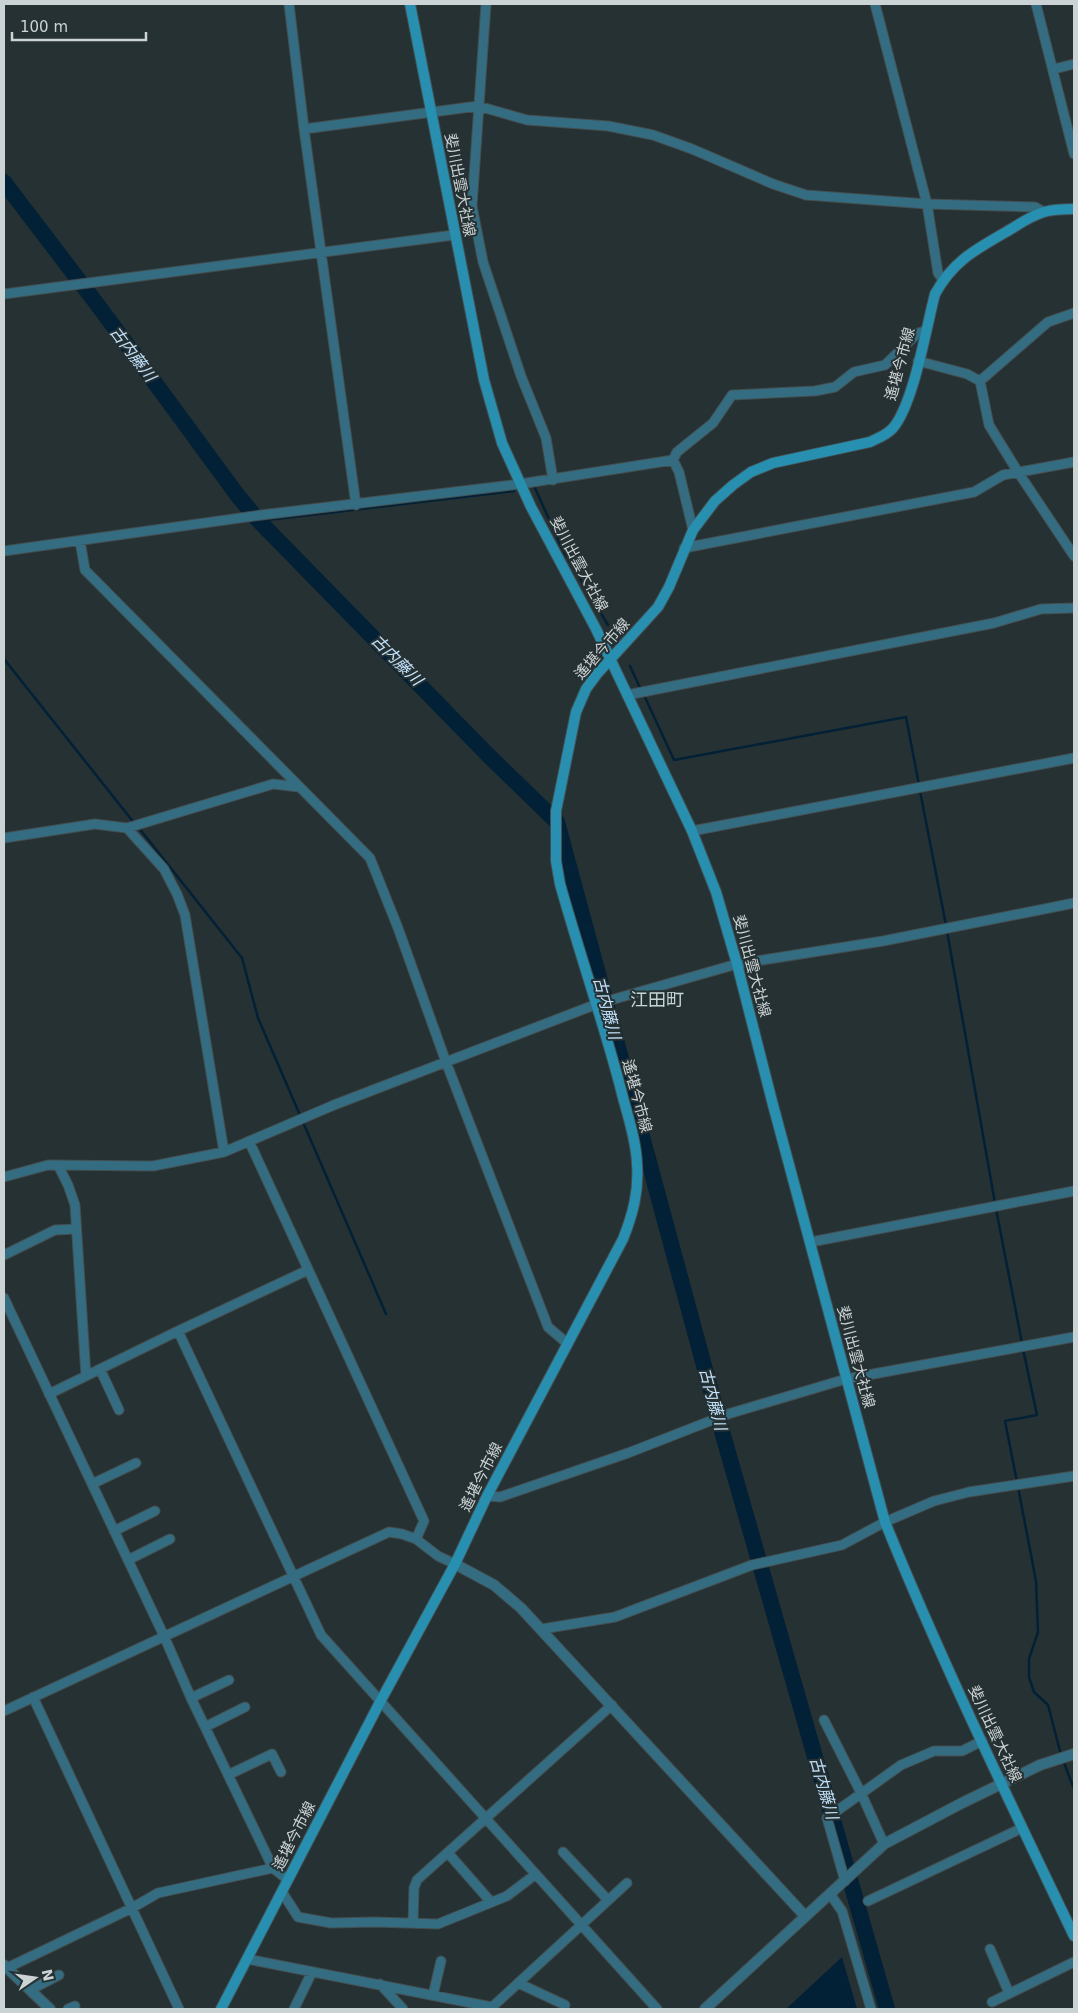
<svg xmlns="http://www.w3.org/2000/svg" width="1078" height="2013" viewBox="0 0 1078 2013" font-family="'DejaVu Sans','Noto Sans JP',sans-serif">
<rect width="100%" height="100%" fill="#263133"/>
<!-- water -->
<path fill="#022136" d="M842,1957l15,52h-71z"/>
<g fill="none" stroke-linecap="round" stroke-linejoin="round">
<!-- stream -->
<path stroke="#022136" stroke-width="2.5" d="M535,488l27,60 46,77
M259,521l255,-30
M4,659l131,165
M630,666l11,24
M644,695l30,65 232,-43 13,68
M920,791l26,134
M139,828l103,130 16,60 128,296
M947,931l48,272
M996,1209l26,134
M1017,1482l-12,-61 32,-6 -14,-66
M1018,1487l18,94 2,51 -9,27v18l5,15 14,13 13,50
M1063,1760l11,29"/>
<!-- river -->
<path stroke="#022136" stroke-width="16" d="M4,182l96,126 138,188 21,25 231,236 67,65 162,599 168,588"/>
<!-- minor casing -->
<g stroke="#444e50" stroke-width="11">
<path id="minor" d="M289,4l15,125 52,376
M486,4l-14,202 11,56 38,114 25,62 7,42
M875,4l52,200 11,69 5,7
M1036,4l38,150
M1054,69l20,-5
M304,129l174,-23 49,14 81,6 45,9 39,14 81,35 33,11 121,9 108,3 9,5
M4,294l450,-59
M918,361l49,13 13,7 9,44 29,47 56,84
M980,381l68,-59 26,-9
M673,460l4,-8 36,-29 19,-28 83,-4 20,-4 19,-15 31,-7 33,-32 7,-2
M673,460l6,12 14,58
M80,541l5,29 285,288 28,70 48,134 102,265 20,17
M684,548l290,-56 29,-17 71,-13
M4,551l257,-36 259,-31 153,-24
M627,695l367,-72 47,-14 33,-1
M127,828l37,41 13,25 8,21 39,237
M692,831l382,-73
M4,838l91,-14 32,4 146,-44 26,3
M249,1141l175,380 -8,18
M58,1165l10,20 7,20 11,171
M4,1177l44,-12 105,1 71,-14 110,-47 263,-101 140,-40 146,-23 191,-38
M811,1242l263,-51
M4,1255l51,-25 21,-1
M4,1298l160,338 27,62 82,170 15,12
M178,1331l143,304 336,374
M100,1369l19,41
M49,1394l129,-63 130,-61
M92,1484l44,-21
M487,1496l13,1 128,-44 100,-39 118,-35 228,-42
M114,1531l41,-20
M128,1560l42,-21
M542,1629l73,-12 137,-52 90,-20 43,-23 49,-21 35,-9 105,-16
M33,1697l146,312
M191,1698l38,-18
M4,1711l385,-179 13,2 14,5 22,17 17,8
M824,1720l37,73 23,51
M205,1727l40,-20
M228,1775l44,-21 9,18
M563,1852l45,48
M448,1853l43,49
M845,1881l-18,-63 74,-53 33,-14h28l20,-10
M282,1892l16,25 33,6 44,-1 63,2 69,-28 29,-22
M830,1894l12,17 29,98
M868,1901l154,-73
M413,1923l1,-35 3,-8 195,-175
M990,1949l19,44
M247,1959l245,48
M7,1968l125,-60 26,-15 115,-25
M518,1983l47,22
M380,1984l23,25
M30,1990l29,-15
M433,1995l8,-34
M992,2002l82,-40
M68,2009l7,-3
M294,2009l18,-37
M490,2009l137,-126"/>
</g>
<!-- tertiary casing -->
<g stroke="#444e50" stroke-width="12">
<path id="tertiary" d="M455,1564l39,21 27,23 284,308
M4,1965l46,44
M705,2009l179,-165 78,-41 78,-38 34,-11"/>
</g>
<!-- secondary casing -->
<g stroke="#444e50" stroke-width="12">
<path id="secondary" d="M410,4l74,376 18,63 29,64 65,122 96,202 24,61 21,72 36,141 112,417c57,141 124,278 189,414
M221,2009l159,-307 75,-138 32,-68 136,-257c10,-25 16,-48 14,-75 -1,-26 -11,-53 -17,-78 -18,-68 -41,-134 -60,-202l-4,-23v-50l20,-99 10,-23 11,-15 61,-67 11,-20 24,-57 22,-29 18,-16 18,-13 22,-9 97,-21c8,-4 17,-7 23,-14 21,-25 33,-100 42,-134 18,-33 40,-44 71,-62 12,-7 24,-16 38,-20 10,-3 20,-3 30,-3"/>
</g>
<!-- minor -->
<use href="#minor" stroke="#346d81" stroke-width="9"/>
<!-- tertiary -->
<use href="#tertiary" stroke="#346d81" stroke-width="10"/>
<!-- secondary -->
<use href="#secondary" stroke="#278faf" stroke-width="10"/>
</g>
<g text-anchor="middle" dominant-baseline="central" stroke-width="4" stroke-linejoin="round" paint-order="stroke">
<!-- street labels -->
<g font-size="15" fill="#ccd3d4" stroke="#263133">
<text transform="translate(460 185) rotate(79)">斐川出雲大社線</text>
<text transform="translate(900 364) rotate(-75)">遙堪今市線</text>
<text transform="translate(579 564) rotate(62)">斐川出雲大社線</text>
<text transform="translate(602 649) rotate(-49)">遙堪今市線</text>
<text transform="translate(752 966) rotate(75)">斐川出雲大社線</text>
<text transform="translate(637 1096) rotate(75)">遙堪今市線</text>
<text transform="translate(856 1357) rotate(75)">斐川出雲大社線</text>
<text transform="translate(481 1477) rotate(-63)">遙堪今市線</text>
<text transform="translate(995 1734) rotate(65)">斐川出雲大社線</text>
<text transform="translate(294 1836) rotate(-63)">遙堪今市線</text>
</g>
<!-- water labels -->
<g font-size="16" font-style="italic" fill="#c3e2fc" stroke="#263133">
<text transform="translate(133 354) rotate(53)">古内藤川</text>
<text transform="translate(397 660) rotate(45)">古内藤川</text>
<text transform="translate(607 1008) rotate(75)">古内藤川</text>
<text transform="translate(713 1399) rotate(75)">古内藤川</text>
<text transform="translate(824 1788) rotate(74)">古内藤川</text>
</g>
<!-- quarter labels -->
<g font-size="18" fill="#c5d4d5" stroke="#263133">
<text x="657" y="999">江田町</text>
</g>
</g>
<!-- border -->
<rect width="1078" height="2013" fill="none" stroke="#ccd3d4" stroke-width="10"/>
<!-- north arrow -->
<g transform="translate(35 1978) rotate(77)" stroke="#263133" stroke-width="4" paint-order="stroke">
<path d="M0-4L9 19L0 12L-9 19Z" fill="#ccd3d4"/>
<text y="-8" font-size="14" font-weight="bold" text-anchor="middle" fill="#ccd3d4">N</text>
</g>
<!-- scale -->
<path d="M12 32v8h134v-8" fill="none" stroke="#ccd3d4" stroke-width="2.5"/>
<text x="20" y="32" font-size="15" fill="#ccd3d4" stroke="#263133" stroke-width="4" paint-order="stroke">100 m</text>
</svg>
